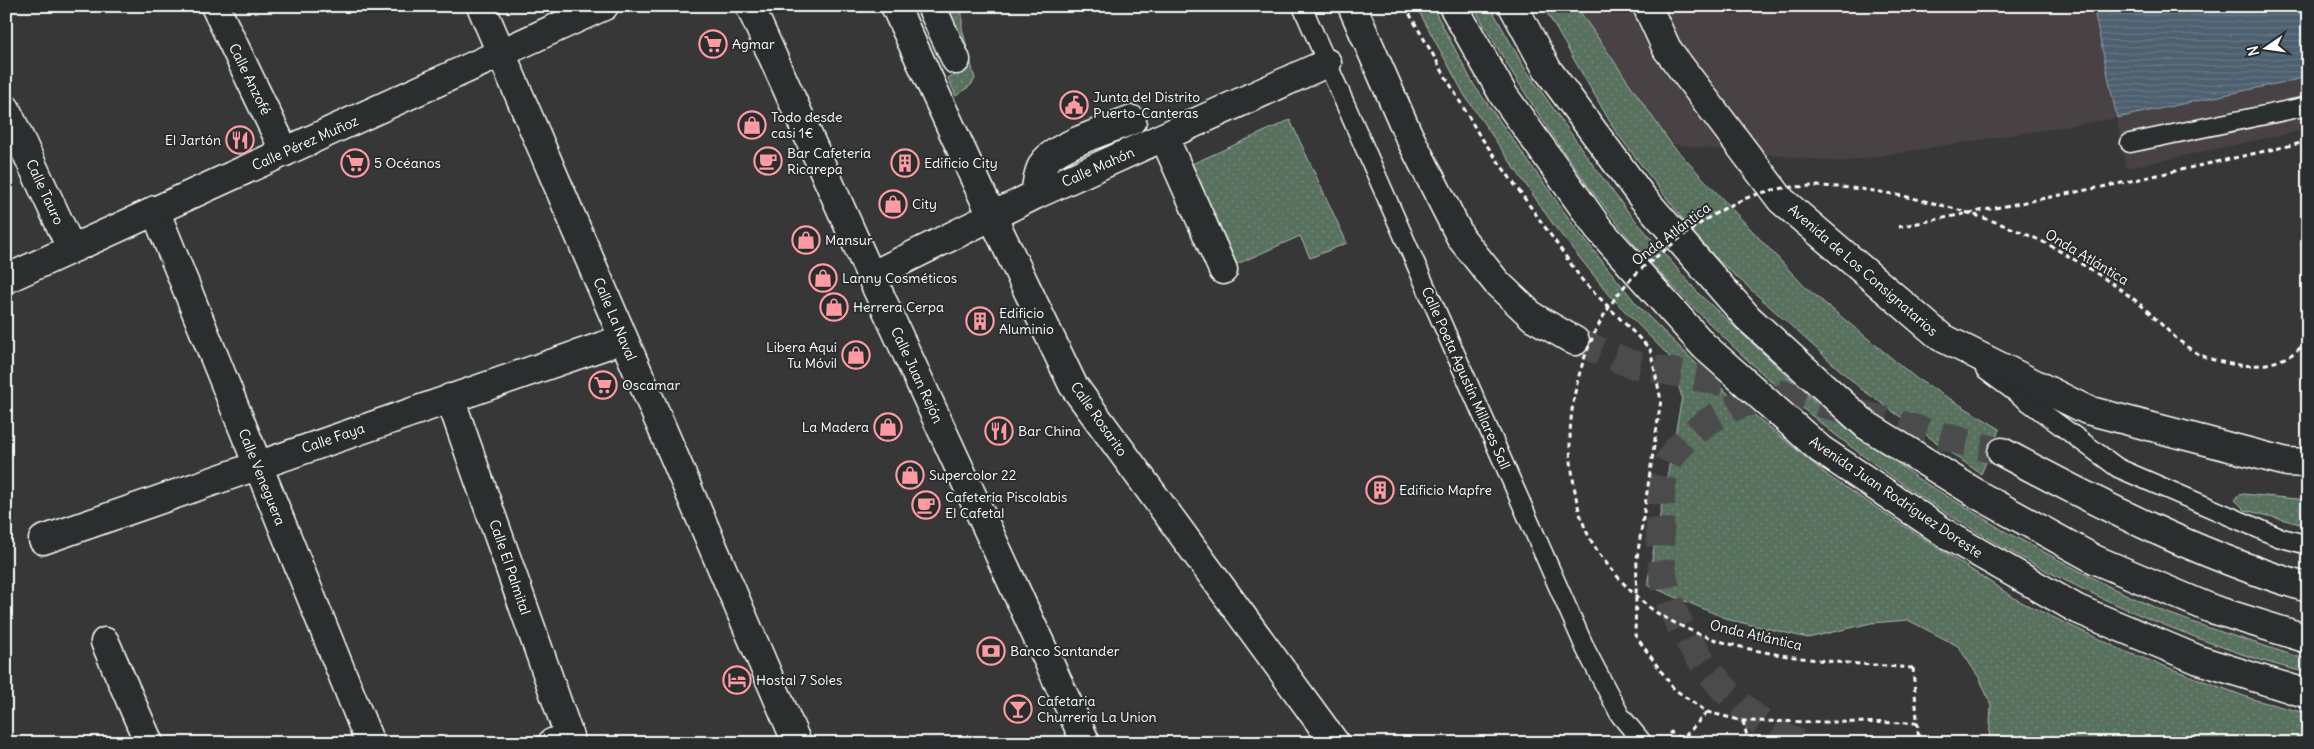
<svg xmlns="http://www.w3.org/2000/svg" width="2314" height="749" viewBox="0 0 2314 749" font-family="Delius,sans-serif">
<defs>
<pattern id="grass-dots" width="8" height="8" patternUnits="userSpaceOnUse" patternTransform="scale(1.25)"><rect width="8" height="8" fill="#58715e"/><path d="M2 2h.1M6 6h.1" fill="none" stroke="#718676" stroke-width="1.8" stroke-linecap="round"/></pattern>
<pattern id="water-rules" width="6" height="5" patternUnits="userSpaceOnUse" patternTransform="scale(1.25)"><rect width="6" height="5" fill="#4d6070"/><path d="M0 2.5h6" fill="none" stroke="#687885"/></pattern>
</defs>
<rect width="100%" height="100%" fill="#383738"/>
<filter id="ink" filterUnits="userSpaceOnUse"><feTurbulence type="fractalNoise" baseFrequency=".02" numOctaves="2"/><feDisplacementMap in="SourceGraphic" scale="10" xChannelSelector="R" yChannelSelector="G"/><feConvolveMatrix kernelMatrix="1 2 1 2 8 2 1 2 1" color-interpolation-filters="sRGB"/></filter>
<g filter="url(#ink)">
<!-- built -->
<path fill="#494344" d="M1576,6h516l25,112 191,-41v52l-182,39 -9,-50 -277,44 -169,-18z"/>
<!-- grass -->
<path fill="url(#grass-dots)" stroke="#acb8ae" d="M940,6h22v22l13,51 -4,6 -15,11 -8,-18 21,-10z
M1416,6h16l42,79 103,145 62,77 80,79 112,92 188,123 105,50 128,48 56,15v29l-319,-1 2,-37 -11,-26 -22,-33 -50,-26 -37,3 -63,15 -78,-18 -83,-35 35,-188 -13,-41 -57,-58 -57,-71 -90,-131z
M1473,6h17l34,61 69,98 32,43 74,86 118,109 100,75 89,54 106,56 53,24 44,16 99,32v13c-47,-11 -91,-27 -136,-45 -173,-68 -330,-173 -462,-304 -26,-26 -52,-52 -76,-80 -61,-73 -114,-155 -161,-238z
M1543,6h33l95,138 134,143 112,92 83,50 -19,45 -121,-86 -154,-139 -90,-117z
M1290,120l57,123 -37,15 -10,-22 -63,28 -45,-100z
M2243,494l65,6v26l-63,-16 -10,-10 2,-4z"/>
<!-- water -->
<path fill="url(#water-rules)" stroke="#94a0a9" d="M2093,6h215v71l-191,41z"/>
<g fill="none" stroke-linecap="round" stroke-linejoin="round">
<!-- trunk-tunnel -->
<path stroke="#4c4b4c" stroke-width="28" stroke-dasharray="28 14" stroke-linecap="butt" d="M1575,341l56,23 170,34 201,54
M1798,743c-54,-21 -104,-82 -126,-135 -11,-28 -12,-60 -12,-90 1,-21 1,-48 14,-65 18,-24 49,-44 78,-52 15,-4 33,-2 49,-3"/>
<!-- service casing -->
<g stroke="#fff" stroke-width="21">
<path id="service" d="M1302,6l284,644 34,65 23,28
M2130,143l178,-37
M1985,370l133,98 160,69 30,8"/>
</g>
<!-- minor casing -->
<g stroke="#fff" stroke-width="31">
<path id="minor" d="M215,6l70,146
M481,6l316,737
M895,6l97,210 81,169 262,358
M931,6l25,54
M1647,6l20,43 114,151 160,137 146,73 200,52 21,1
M6,109l65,139
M1164,137l59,133
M1035,195c2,-11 3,-28 12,-36 17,-16 63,-30 85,-39
M155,210l215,533
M871,276l164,-81 292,-132
M450,398l119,338 -17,7
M43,540l580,-201
M105,642l44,101"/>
</g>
<!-- tertiary casing -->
<g stroke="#fff" stroke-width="31">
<path id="tertiary" d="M750,6l121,270 215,467
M1352,6l56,128 53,104 36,45 36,34 42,24
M6,279l598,-273"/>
</g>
<!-- trunk casing -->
<g stroke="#fff" stroke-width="31">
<path id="trunk" d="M1453,6l51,90 95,133 105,117 116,103 131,88 126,72 122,51 109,34
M1513,6l34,63 95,128 106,121 118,107 116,72 114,63 116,49 96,30
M2002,452c99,53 198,104 306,136"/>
</g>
<!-- path -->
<path stroke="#fff" stroke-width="3" stroke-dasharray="5 4" stroke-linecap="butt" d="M1405,6l73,127 79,111 25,36 68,69 11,51 -24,158 -2,77 39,54 33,23 36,9 176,2
M2307,142l1,8
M1898,227l219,-43 189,-42
M1913,668l6,75
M1743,721l4,15 19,7
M1669,734l2,-2 15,11
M1679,743l28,-31"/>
<!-- service -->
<use href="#service" stroke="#2a2d2e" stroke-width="18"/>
<!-- minor -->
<use href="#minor" stroke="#2a2d2e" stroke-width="28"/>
<!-- tertiary -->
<use href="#tertiary" stroke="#2a2d2e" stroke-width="28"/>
<!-- trunk -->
<use href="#trunk" stroke="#2a2d2e" stroke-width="28"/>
<!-- path-bridge -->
<path stroke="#fff" stroke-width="3" stroke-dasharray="5 4" stroke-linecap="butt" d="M1913,668c-78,-6 -179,-10 -247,-50 -19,-10 -34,-25 -48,-41 -23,-26 -35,-45 -42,-80 -3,-18 -6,-37 -6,-56 0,-64 28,-140 81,-180 34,-27 71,-58 114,-69 74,-21 218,18 286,54 23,13 56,33 77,49 28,19 50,54 83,64 34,11 73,10 97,-19"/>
</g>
</g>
<!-- icons -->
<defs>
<g id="supermarket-ring" transform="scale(1.4375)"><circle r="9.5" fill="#2a2d2e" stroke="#ff9aa2" stroke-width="1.5"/><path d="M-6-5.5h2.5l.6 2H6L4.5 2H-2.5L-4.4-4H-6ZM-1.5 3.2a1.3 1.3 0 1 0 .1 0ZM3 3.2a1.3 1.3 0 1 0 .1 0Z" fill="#ff9aa2"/></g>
<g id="civic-ring" transform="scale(1.4375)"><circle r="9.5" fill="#2a2d2e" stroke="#ff9aa2" stroke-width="1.5"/><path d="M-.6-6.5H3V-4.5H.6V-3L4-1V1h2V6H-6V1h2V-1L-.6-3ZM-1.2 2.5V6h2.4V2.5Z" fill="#ff9aa2"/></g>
<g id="shop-ring" transform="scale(1.4375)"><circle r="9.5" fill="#2a2d2e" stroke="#ff9aa2" stroke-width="1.5"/><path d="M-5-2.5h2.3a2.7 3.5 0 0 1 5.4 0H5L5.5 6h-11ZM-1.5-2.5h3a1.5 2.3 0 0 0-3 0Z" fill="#ff9aa2"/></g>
<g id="restaurant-ring" transform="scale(1.4375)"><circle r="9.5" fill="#2a2d2e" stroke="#ff9aa2" stroke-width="1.5"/><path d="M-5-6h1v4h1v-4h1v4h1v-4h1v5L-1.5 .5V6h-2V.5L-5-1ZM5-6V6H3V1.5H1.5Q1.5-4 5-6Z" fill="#ff9aa2"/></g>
<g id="cafe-ring" transform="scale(1.4375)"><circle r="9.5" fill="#2a2d2e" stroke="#ff9aa2" stroke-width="1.5"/><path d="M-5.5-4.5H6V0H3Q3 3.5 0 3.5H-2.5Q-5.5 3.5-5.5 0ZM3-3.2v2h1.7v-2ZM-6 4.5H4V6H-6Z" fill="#ff9aa2"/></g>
<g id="building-ring" transform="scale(1.4375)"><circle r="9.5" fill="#2a2d2e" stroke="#ff9aa2" stroke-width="1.5"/><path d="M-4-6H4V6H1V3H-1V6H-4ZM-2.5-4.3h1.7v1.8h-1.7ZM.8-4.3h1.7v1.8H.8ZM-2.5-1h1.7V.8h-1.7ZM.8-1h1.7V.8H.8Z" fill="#ff9aa2"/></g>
<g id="bank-ring" transform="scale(1.4375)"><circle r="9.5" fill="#2a2d2e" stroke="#ff9aa2" stroke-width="1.5"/><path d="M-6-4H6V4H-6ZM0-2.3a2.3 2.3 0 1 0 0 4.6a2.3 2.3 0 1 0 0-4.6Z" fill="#ff9aa2"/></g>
<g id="hotel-ring" transform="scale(1.4375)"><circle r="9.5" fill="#2a2d2e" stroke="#ff9aa2" stroke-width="1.5"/><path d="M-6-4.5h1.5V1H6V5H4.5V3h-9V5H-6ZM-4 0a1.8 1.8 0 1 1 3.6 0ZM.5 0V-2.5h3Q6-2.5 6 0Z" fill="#ff9aa2"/></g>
<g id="bar-ring" transform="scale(1.4375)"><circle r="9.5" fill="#2a2d2e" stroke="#ff9aa2" stroke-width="1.5"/><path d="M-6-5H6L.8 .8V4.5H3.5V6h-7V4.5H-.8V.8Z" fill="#ff9aa2"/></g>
</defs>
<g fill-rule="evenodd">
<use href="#supermarket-ring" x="713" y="44"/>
<use href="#civic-ring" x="1074" y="105"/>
<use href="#shop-ring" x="752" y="125"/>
<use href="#restaurant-ring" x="240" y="140"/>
<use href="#cafe-ring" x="768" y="161"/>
<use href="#supermarket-ring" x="355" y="163"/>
<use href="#building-ring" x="905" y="163"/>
<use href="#shop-ring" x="893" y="204"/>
<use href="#shop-ring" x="806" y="240"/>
<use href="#shop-ring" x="823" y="278"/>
<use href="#shop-ring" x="834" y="307"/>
<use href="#building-ring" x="980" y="321"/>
<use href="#shop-ring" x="856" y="355"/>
<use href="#supermarket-ring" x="603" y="385"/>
<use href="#shop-ring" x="888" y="427"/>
<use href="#restaurant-ring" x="999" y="431"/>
<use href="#shop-ring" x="910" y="475"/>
<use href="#building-ring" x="1380" y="490"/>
<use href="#cafe-ring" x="926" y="505"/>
<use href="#bank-ring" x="991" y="651"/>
<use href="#hotel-ring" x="737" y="680"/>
<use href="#bar-ring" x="1018" y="709"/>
</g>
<g text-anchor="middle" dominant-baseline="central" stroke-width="4" stroke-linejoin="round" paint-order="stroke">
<!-- poi labels -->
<g font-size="14" fill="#fff" stroke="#2a2d2e" text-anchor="start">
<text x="732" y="44">Agmar</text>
<text x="1093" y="97">Junta del Distrito<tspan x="1093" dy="16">Puerto-Canteras</tspan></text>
<text x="771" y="117">Todo desde<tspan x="771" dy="16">casi 1€</tspan></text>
<text x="221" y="140" text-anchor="end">El Jartón</text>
<text x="787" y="153">Bar Cafetería<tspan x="787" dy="16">Ricarepa</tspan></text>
<text x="374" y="163">5 Océanos</text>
<text x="924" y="163">Edificio City</text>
<text x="912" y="204">City</text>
<text x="825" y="240">Mansur</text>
<text x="842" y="278">Lanny Cosméticos</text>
<text x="853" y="307">Herrera Cerpa</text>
<text x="999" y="313">Edificio<tspan x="999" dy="16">Aluminio</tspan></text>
<text x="837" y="347" text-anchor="end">Libera Aquí<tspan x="837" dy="16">Tu Móvil</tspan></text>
<text x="622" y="385">Oscamar</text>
<text x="869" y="427" text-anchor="end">La Madera</text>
<text x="1018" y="431">Bar China</text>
<text x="929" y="475">Supercolor 22</text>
<text x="1399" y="490">Edificio Mapfre</text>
<text x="945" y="497">Cafetería Piscolabis<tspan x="945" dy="16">El Cafetal</tspan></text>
<text x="1010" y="651">Banco Santander</text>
<text x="756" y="680">Hostal 7 Soles</text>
<text x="1037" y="701">Cafetaria<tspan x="1037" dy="16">Churreria La Union</tspan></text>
</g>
<!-- street labels -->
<g font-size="14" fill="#fff" stroke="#2a2d2e">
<text transform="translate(250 79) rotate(64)">Calle Anzofé</text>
<text transform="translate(305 143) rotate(-24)">Calle Pérez Muñoz</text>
<text transform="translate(1098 167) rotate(-24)">Calle Mahón</text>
<text transform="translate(45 192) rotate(65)">Calle Tauro</text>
<text transform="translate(1671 234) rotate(-37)">Onda Atlántica</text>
<text transform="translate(2087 257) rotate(31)">Onda Atlántica</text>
<text transform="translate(1863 270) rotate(41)">Avenida de Los Consignatarios</text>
<text transform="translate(615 319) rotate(67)">Calle La Naval</text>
<text transform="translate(917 375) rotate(65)">Calle Juan Rejón</text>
<text transform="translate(1466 378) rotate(66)">Calle Poeta Agustín Millares Sall</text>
<text transform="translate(1099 419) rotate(55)">Calle Rosarito</text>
<text transform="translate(333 438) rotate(-19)">Calle Faya</text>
<text transform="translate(262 477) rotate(68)">Calle Veneguera</text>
<text transform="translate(1896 497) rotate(34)">Avenida Juan Rodríguez Doreste</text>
<text transform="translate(510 567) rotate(71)">Calle El Palmital</text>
<text transform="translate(1756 635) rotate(13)">Onda Atlántica</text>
</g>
</g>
<!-- margin -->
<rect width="2314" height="749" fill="none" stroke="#2a2d2e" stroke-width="25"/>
<rect x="12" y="12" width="2289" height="724" fill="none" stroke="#fff" stroke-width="2" filter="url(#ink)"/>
<!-- north arrow -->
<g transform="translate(2266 48) rotate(257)" stroke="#2a2d2e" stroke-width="4" paint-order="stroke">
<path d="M0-4L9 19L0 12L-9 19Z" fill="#ffffff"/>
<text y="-8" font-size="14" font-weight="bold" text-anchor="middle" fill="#ffffff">N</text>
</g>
</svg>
